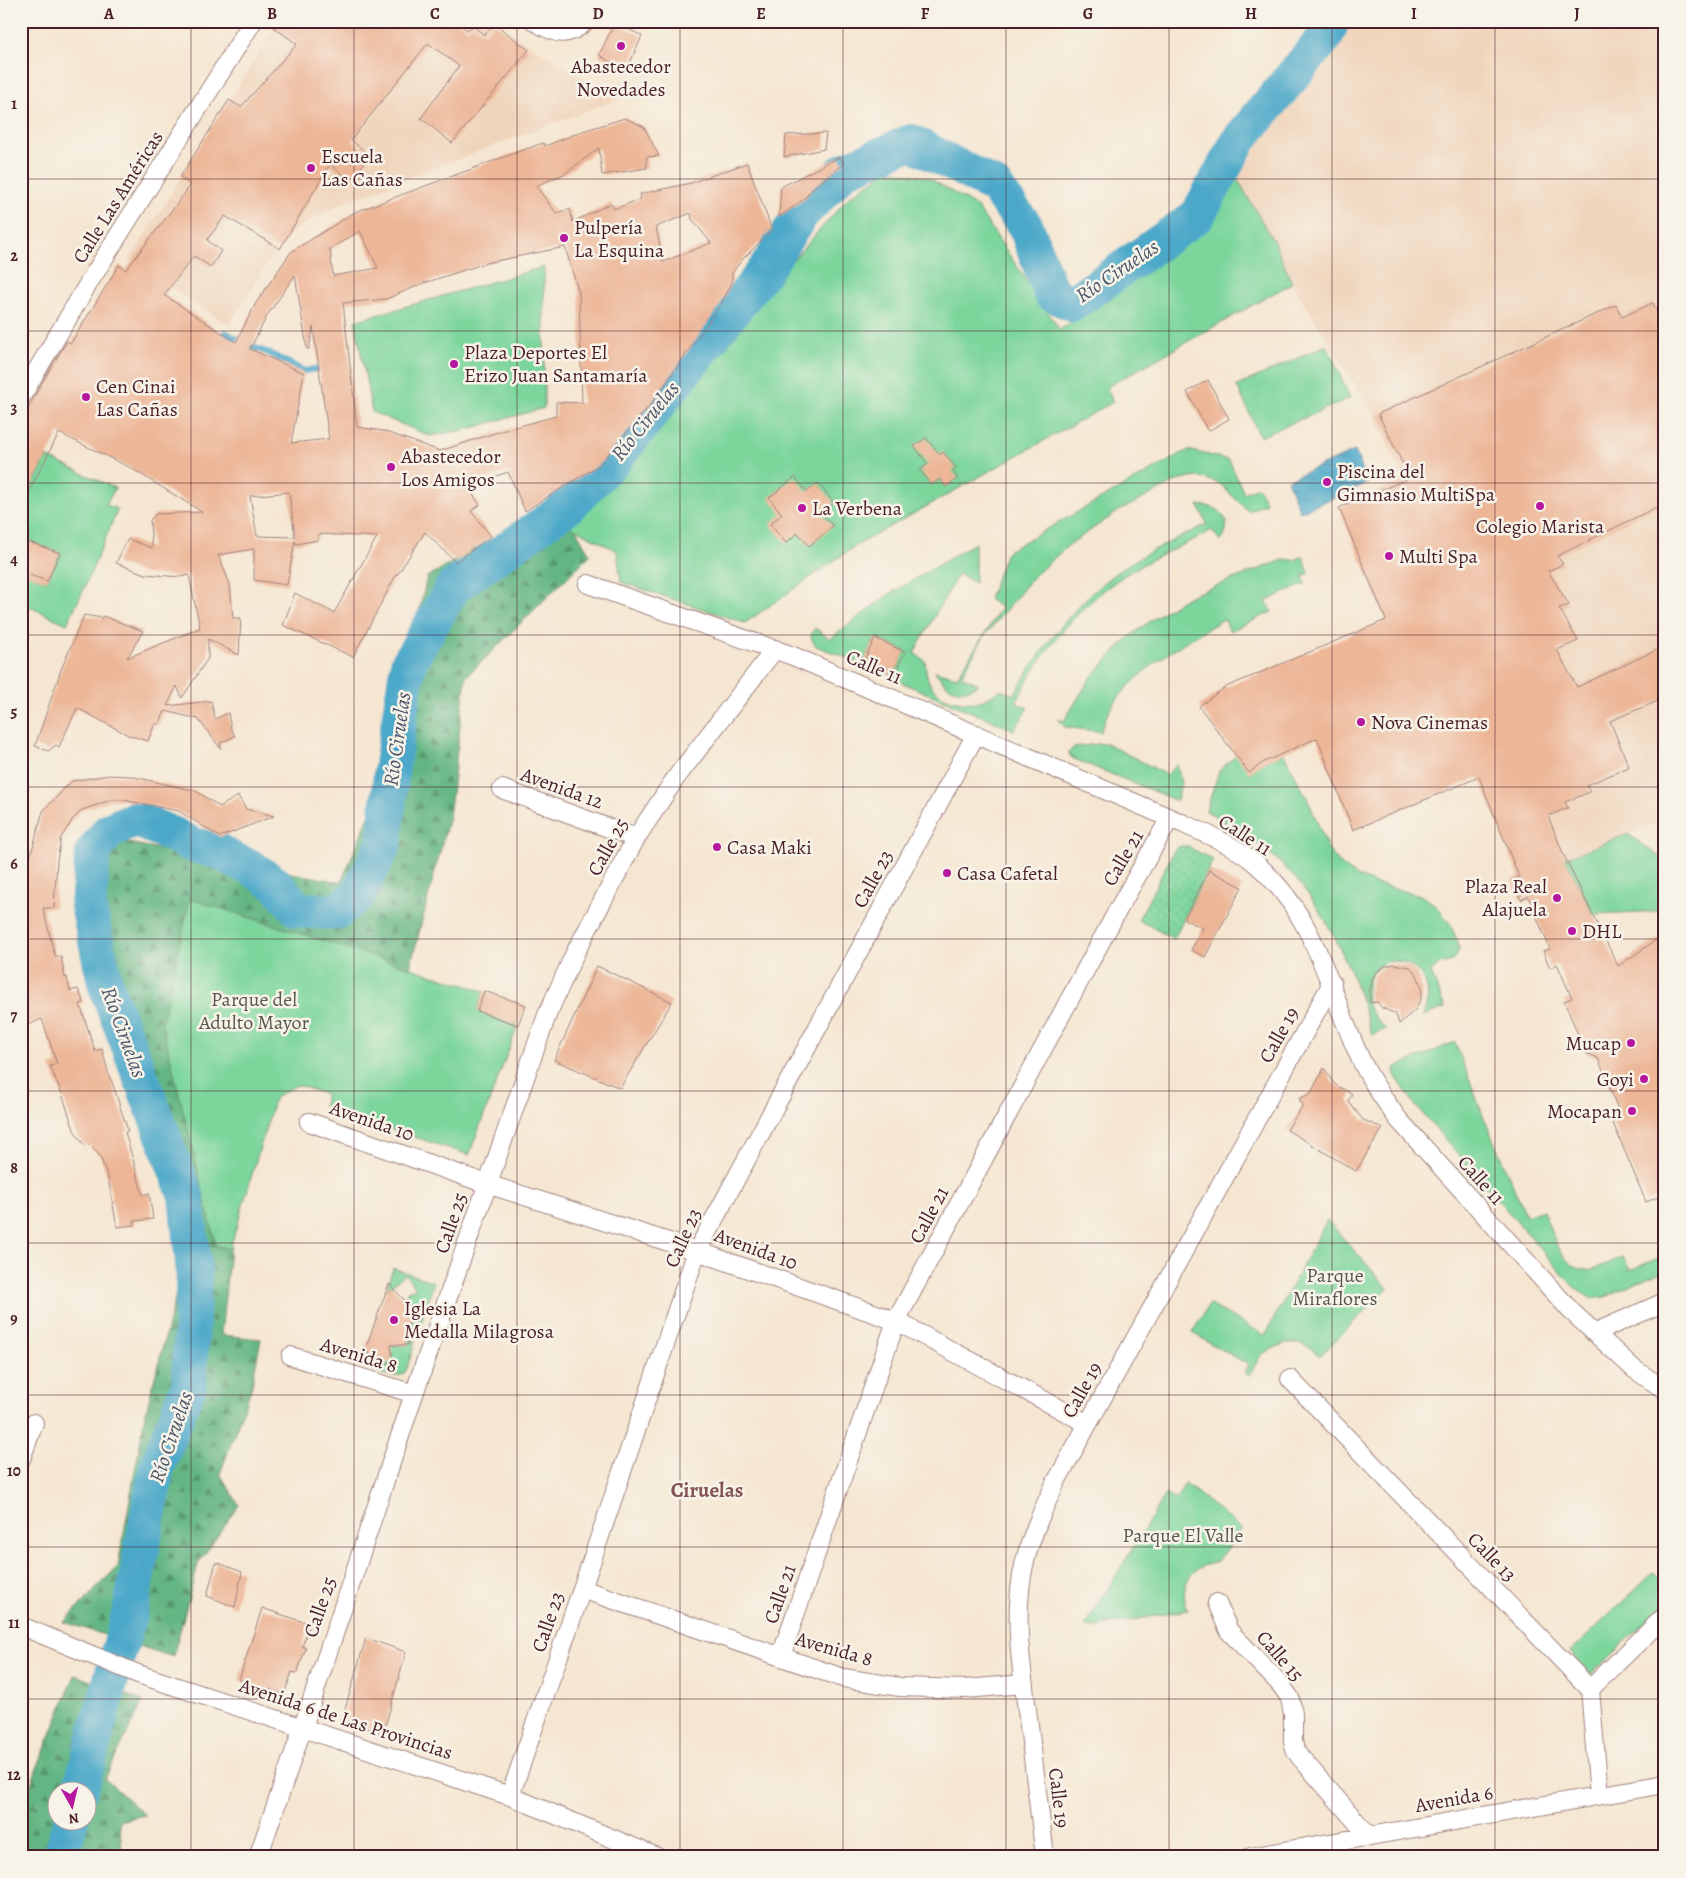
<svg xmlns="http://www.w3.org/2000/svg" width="1686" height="1878" viewBox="0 0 1686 1878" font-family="Alegreya,serif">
<defs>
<pattern id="grass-dots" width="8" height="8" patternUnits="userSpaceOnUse" patternTransform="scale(1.25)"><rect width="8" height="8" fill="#7bd59b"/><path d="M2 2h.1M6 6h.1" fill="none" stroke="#6cb686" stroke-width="1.8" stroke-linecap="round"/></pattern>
<pattern id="forest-firs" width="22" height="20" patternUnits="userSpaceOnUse" patternTransform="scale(1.25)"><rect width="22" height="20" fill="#64b683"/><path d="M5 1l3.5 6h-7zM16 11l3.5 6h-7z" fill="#54936b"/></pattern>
<pattern id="water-ripples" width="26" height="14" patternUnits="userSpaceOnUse" patternTransform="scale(1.25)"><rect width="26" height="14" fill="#4ba8c9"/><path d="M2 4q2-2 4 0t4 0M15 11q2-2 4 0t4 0" fill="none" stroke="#4088a3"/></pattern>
</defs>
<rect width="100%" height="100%" fill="#f7f3e8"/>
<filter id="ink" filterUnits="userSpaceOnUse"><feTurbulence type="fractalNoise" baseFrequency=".02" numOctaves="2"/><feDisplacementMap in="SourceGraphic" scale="10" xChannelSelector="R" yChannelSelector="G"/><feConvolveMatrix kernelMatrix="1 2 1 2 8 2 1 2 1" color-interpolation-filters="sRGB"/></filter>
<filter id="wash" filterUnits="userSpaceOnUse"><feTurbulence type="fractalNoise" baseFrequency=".0096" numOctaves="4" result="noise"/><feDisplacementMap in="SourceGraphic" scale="20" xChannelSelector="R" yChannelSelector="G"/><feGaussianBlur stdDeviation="1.12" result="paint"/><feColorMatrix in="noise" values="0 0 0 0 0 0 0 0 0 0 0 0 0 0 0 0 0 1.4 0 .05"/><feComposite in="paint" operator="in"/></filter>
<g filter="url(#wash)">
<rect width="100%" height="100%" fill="#f5e6d1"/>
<!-- built -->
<path fill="#f0d5bc" d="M279,21h212l127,78 -276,104 -58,33 -55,89 -100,-64z
M1344,21h321v798l-100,39 -111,-267 -77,-171 -85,-137 -18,-41 -39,-67 88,-113z"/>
<!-- grass -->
<path fill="url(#grass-dots)" stroke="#627a63" d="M1181,846h6l26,14 -39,79 -36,-19 37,-71z"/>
<!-- forest -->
<path fill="url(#forest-firs)" stroke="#576a57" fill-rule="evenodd" d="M559,500l31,55 -124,122 -17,140 -39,151 -220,-68 26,345 14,4 -9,86 40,4 -10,50 -31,85 19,31 -41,59 -25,93 -109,-35 54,-56 26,-146 33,-130 -5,-95 -90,-259 2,-101 257,47 34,-80 52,-225z
M75,1675l68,26 -38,78 40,36 -26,6 4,36h-102v-47l14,-37zM58,1790h30v30h-30z"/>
<!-- green -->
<path fill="#7bd59b" stroke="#627a63" d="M888,170l41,8 48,29 83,123 147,-107 28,-48 39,67 18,41 -185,104 6,15 -259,145 -109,76 -124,-41 -4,-31 -49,-26 127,-146 79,-98 75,-84z
M544,267v141l-80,22 -34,6 -58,-24 -17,-91z
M1327,345l23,53 -90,39 -23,-51z
M1188,450l41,10 15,33 14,-6 8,16 -18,8 -29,-28 -20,-6 -18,2 -62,32 -49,33 -35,31 -50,60 -24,41 18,8c-20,13 -32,5 -44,-13l22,6 44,-69 -12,-9 17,-47z
M47,457l68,31 -9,17 12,4 -36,84 -15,31 -46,-21v-32l26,10 13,-28 -39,-15v-31z
M1198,505c5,1 11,1 16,3 14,6 16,23 6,33l-8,-11c-26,15 -54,25 -79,40 -51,31 -91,80 -117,133l12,5 -14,22 -121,-51 12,-28 -30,-13 -12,26 -47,-18c-5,-7 -7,-11 -1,-18l15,11 55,-42 90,-54v40l-17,-9 -44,79 11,8c1,8 1,15 5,23 8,16 37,22 53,16 6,-2 12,-7 17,-10l14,5c26,-46 69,-103 115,-131 24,-15 52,-27 78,-40z
M1303,556l6,18 -6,1 2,9 -39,17 6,11 -42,19 -6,-12c-39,22 -114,66 -123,113l-36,-5 -8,-8 7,2 27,-44 39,-41 30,-22 28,-17 35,-14 60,-23h12z
M1106,743l61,32 10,-11 4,19 -4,18 -105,-43 -4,-6 7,-5z
M1283,752l26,50 19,47 11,14 16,12 21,9 44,11 14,9 15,18 9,20 1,8 -7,11 -12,3 -9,8 14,36 -22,8c3,-9 6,-17 4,-27 -3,-17 -22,-32 -40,-27 -20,6 -25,32 -16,49 4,7 9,13 15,18l-14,6c-7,-21 -12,-43 -21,-62 -33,-79 -70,-122 -145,-162l13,-40 17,-16 28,7z
M1628,834l37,27v50l-72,3 -28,-56z
M190,899l294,92 -7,20 41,14 -49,130 -145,-48 1,-13 -28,-9 -22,12 -45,152 -14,-4 -54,-221z
M1455,1042l29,76 42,98 17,-6c7,17 19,61 43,60 12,-1 26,-9 37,-13l7,13 35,-15v15l-57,26c-18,5 -22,1 -36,-11l-157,-180 -19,-28 -2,-5 2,-5z
M1327,1220l61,68 -68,68 -10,-8 -11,-5h-14l-23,11 -13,21 -4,-3 4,-7 -57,-32 17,-29 56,31z
M393,1268l41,14 -28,89c-12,13 -33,-2 -46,-7l6,-17 7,20 18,-22h17v-20l10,-11 -11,-11v-12l9,-3 -11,-14 -19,16z
M1185,1483l57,46c-5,6 -21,31 -27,33 -4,3 -10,2 -14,5 -17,9 -20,27 -13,43l-99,18 -4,-2 81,-132 10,6z
M1654,1572l11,11v21l-74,70 -21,-22z"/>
<!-- water -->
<path fill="url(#water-ripples)" stroke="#4a647a" d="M1355,451l13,32 -68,29 -13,-32z"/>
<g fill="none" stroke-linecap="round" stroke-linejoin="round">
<!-- stream -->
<path stroke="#4ba8c9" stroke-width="6" d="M225,332l25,14 19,7 35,18 11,-2"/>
<!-- river -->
<path stroke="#4ba8c9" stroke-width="36" d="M80,1790l51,-182 26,-142 32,-81 5,-114 -8,-75 -80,-210 -18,-81 5,-53 17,-22 25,-11 39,16 18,10 26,6 17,10 14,5 28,19 21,25 39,2 21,-17 26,-51 8,-79 16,-101 45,-77 114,-80 47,-47 149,-187 39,-60 43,-43 66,-28 84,44 31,41 25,66 21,11 125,-88 42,-76 87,-104 6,-15
M60,1857l11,-37"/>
</g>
<g id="blocks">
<!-- building -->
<path fill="#edb697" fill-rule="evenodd" d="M265,21h192l10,9 6,-4 11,9 11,-11 34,26 -77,93 -31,-25 38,-52 -31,-23 -77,97 19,16 -20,25 -20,-17 -50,85 -55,-33 -18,24 14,11 -10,16 -17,-11 -30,39 72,47 20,-39 35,-51 64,-40 157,-58 31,-11 2,3 38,-15 42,-13 19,9 15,29 -13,1 1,11 -45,7 -3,-27 -33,25 -30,13 20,27 14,-4 3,13 38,-19 3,6 27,-10 -1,-5 51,-11 56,-20 25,67 -31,31 -9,12v10l-11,21 -70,100 -52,61 -74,46 -17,-39 -41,14 13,19 -9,6 20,25 -35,26 -31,-30 -27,42 -1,-1 -44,84 -70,-32 12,-32 39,20 43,-76 -59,-3v6l-22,4 -1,-3 -8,44 -33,-5v-31l-36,6 12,29 3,34h8l-2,37 -31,-16v19l-26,40 -5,-12 -10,20 44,-5 4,18 13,-6 3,16 4,7 -15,7 1,6 -23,-30 -33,-8 -6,14 -4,-2 -7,18 -20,-6 -51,-27 -18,39 -3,-2 -8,6 -13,-5 26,-76 23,-55 18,3 1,-2 40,15 -16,27 73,-30 -11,-53 -9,2 -35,-3 -29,-11 12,-24 24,9 -2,-28 6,-6 46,-2 -73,-45 -70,-34 -38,74v-85l19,-36 27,-45 4,2 48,-78 7,5 65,-85 -11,-8 49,-77 12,7 56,-63zM691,213l1,6 19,24 -48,19 -7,-35zM360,231l18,37 -45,8 -3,-27zM565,247l14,46 3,110 -26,-1v14l-55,15 -61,20 -57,-20 -26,-4 -14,-124 43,-4 38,-16 62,-20zM295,275l12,74h2l4,-22 16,112 -38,4 13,-70 -54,-24 17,-33zM289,492l6,45 -38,-1 -7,-40z
M615,22l27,14 -16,36 -27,-17z
M826,133l-2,16 -40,8 2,-22z
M839,157l5,6 -30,24 -11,13 -24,17 2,-30z
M1653,303l12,26v174l-108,53 6,8 -15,7 21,34 -10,3 19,33 -21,9 20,37 88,-41v52l-55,23 19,46 -42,18 3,7 -25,10 3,6 -20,8 17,42 53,108 47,-32v260l-19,8 -33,-79 5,-14 -20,-51 -12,-5 -22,-52 8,-3 -15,-34 -7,4 -7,-17 7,-2 -22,-53 -7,4 -9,-20 7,-3 -40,-100 -126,53 -36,-92 -53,24 -15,11 -50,-67 27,-19 160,-67 -47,-112 68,-29 -4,-8 3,-1 -28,-56 238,-109 6,12z
M1208,380l21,39 -21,12 -21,-39z
M926,438l14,17 3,-3 13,16 -4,3 6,7 -12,9 -6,-8 -9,6 -11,-15 8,-6 -14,-18z
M795,477l12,15 11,-9 16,20 -13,10 12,13 -24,20 -11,-13 -12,10 -16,-19 12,-10 -13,-16z
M21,539l39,14 -13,28 -26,-9z
M875,638l30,14 -11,23 -30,-14z
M109,775l21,1 66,15 24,16 18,-11 8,13 28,7 -54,21 -41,-26 -56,-11h-12l-29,10 -9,9 -12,19 -4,23 -3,47h-11l12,48h6l4,22 2,-1 3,14 8,-2 6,14 -4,1 15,47 7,-2 8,30h1l17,52 -3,1 18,63 6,-2 4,26 -19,2 1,4 -18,2 -9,-49 -8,-22 -12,-12 -4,1 -10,-15 -12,-36 -12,-28 7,-2 -15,-45 -21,9v-154l4,1 18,-64 29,-30z
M1209,870l33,17 -37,70 -14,-7 12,-22 -19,-9z
M1394,964l16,3 6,6 6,15 -1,11 -5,10 -17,15 -3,-10 -14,-6 -5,-6 -7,1 -1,-10 4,-16 6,-7 7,-4z
M597,966l75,36 -52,86 -66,-28z
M484,991l42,14 -8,20 -41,-14z
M1324,1068l10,16 18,10 -4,7 15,19 20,8 -27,43 -69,-41 16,-25 -4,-6 12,-6z
M389,1284l29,30 -10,11v20h-17l2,16 -20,7 -7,-21z
M216,1562l26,10 -7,35 -28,-11z
M262,1608l48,16 -8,22 4,2 -9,25 -5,-1 -8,22 -45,-14z
M366,1638l40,14 -23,82 -41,-15z"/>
</g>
</g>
<g filter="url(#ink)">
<use href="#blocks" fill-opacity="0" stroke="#a0827e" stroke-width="1"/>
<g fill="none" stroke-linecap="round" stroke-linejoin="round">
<!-- street casing -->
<g stroke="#a0827e" stroke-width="20">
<path id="street" d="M534,21c21,13 33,18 52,0
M21,397l70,-118 162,-258
M588,584l205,72 377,162c29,13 60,24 84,44 66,56 74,131 109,202 10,20 22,37 35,55l173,192 63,58 31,21
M502,789l134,49
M309,1122l178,62 210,67 199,70 192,103
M1594,1333l71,-31
M291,1356l123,38
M1290,1379l300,310 9,106
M21,1459l13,-36
M582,1589l261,89 57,9 66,2 58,-5
M1217,1603l12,28 52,54 9,13 3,16v27l2,9 5,7 68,78
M21,1626l117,48 372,122 147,61
M781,1656l115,-335 224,-415 50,-88
M1590,1689l75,-73
M510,1796l72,-207 115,-338 279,-517
M258,1857l45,-130 111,-333 133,-379 28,-62 61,-115 39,-59 100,-130
M1045,1857c-6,-47 -11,-94 -17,-140 -7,-51 -15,-102 -4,-152 7,-30 20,-58 33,-85l275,-497
M1250,1857l415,-73"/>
</g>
<!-- street -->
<use href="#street" stroke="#fff" stroke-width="18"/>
</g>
</g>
<!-- grid -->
<path fill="none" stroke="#4a1f2b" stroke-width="1" stroke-opacity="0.55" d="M191,21v1836M354,21v1836M517,21v1836M680,21v1836M843,21v1836M1006,21v1836M1169,21v1836M1332,21v1836M1495,21v1836M21,179h1644M21,331h1644M21,483h1644M21,635h1644M21,787h1644M21,939h1644M21,1091h1644M21,1243h1644M21,1395h1644M21,1547h1644M21,1699h1644"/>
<!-- markers -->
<g fill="#b5179e" stroke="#f7f3e8" stroke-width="2">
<circle cx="621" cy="46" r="5"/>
<circle cx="311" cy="168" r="5"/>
<circle cx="564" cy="238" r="5"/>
<circle cx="454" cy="364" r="5"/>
<circle cx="86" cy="397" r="5"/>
<circle cx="391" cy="467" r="5"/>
<circle cx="1327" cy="482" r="5"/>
<circle cx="1540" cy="506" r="5"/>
<circle cx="802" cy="508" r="5"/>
<circle cx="1389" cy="556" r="5"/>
<circle cx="1361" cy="722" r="5"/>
<circle cx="717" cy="847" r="5"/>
<circle cx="947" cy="873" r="5"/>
<circle cx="1557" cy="898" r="5"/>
<circle cx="1572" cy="931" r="5"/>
<circle cx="1631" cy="1043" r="5"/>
<circle cx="1644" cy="1079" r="5"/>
<circle cx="1632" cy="1111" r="5"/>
<circle cx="394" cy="1320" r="5"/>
</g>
<g text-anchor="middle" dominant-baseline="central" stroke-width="5" stroke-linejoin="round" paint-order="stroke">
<!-- poi labels -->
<g font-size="20" fill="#4a1f2b" stroke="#f7f3e8" text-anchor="start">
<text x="621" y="66" text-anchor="middle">Abastecedor<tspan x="621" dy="23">Novedades</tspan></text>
<text x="321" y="156">Escuela<tspan x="321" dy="23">Las Cañas</tspan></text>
<text x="574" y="227">Pulpería<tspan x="574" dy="23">La Esquina</tspan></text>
<text x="464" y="352">Plaza Deportes El<tspan x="464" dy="23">Erizo Juan Santamaría</tspan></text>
<text x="96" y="386">Cen Cinai<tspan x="96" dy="23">Las Cañas</tspan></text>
<text x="401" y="456">Abastecedor<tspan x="401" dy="23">Los Amigos</tspan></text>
<text x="1337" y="471">Piscina del<tspan x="1337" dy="23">Gimnasio MultiSpa</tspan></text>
<text x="812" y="508">La Verbena</text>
<text x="1540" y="526" text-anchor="middle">Colegio Marista</text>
<text x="1399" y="556">Multi Spa</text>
<text x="1371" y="722">Nova Cinemas</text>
<text x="727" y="847">Casa Maki</text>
<text x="957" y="873">Casa Cafetal</text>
<text x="1547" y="886" text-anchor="end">Plaza Real<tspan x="1547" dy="23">Alajuela</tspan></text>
<text x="1582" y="931">DHL</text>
<text x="1621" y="1043" text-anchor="end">Mucap</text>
<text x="1634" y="1079" text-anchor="end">Goyi</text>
<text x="1622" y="1111" text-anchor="end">Mocapan</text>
<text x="404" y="1308">Iglesia La<tspan x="404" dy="23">Medalla Milagrosa</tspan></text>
</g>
<!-- street labels -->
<g font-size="20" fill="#4a1f2b" stroke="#f7f3e8">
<text transform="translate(118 197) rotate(-58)">Calle Las Américas</text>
<text transform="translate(874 667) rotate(23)">Calle 11</text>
<text transform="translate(562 788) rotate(20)">Avenida 12</text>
<text transform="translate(1245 835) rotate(33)">Calle 11</text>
<text transform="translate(608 847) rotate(-61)">Calle 25</text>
<text transform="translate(1123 858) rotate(-60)">Calle 21</text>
<text transform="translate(873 879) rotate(-62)">Calle 23</text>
<text transform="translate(1279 1035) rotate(-61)">Calle 19</text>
<text transform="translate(372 1121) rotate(19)">Avenida 10</text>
<text transform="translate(1481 1180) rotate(48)">Calle 11</text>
<text transform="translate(929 1215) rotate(-62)">Calle 21</text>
<text transform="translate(451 1223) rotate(-71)">Calle 25</text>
<text transform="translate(683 1238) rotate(-66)">Calle 23</text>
<text transform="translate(756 1249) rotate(20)">Avenida 10</text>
<text transform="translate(359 1355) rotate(17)">Avenida 8</text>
<text transform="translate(1082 1390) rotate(-61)">Calle 19</text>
<text transform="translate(1492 1557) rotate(46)">Calle 13</text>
<text transform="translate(780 1594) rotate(-71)">Calle 21</text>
<text transform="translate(320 1607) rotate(-71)">Calle 25</text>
<text transform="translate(548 1622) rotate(-71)">Calle 23</text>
<text transform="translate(834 1649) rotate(16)">Avenida 8</text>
<text transform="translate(1280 1656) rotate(49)">Calle 15</text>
<text transform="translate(346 1719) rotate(18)">Avenida 6 de Las Provincias</text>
<text transform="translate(1059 1798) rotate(83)">Calle 19</text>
<text transform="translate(1454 1799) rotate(-10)">Avenida 6</text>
</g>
<!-- park labels -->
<g font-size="20" fill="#59564d" stroke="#f7f3e8">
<text x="254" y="999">Parque del<tspan x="254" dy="23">Adulto Mayor</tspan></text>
<text x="1335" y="1275">Parque<tspan x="1335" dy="23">Miraflores</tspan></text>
<text x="1183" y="1535">Parque El Valle</text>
</g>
<!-- water labels -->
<g font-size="21" font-style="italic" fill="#4a566a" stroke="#f7f3e8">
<text transform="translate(1117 271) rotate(-34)">Río Ciruelas</text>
<text transform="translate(645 421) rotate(-51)">Río Ciruelas</text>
<text transform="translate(397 739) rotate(-82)">Río Ciruelas</text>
<text transform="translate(124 1032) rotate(70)">Río Ciruelas</text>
<text transform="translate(171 1437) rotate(-71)">Río Ciruelas</text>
</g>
<!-- neighbourhood labels -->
<g font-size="21" font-weight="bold" fill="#835451" stroke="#f7f3e8">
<text x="707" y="1490">Ciruelas</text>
</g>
</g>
<!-- margin -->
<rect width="1686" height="1878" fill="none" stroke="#f7f3e8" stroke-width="55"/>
<!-- north arrow -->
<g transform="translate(72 1806) rotate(172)"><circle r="24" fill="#f7f3e8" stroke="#b29e9c"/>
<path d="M0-4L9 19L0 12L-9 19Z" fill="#b5179e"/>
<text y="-8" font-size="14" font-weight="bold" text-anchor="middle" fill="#4a1f2b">N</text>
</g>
<rect x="28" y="28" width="1630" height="1822" fill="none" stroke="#4a1f2b" stroke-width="2"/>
<g font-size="16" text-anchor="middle" font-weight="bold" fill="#4a1f2b">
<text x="109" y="19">A</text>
<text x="272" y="19">B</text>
<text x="435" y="19">C</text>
<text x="598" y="19">D</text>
<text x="761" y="19">E</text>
<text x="925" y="19">F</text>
<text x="1088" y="19">G</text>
<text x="1251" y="19">H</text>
<text x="1414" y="19">I</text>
<text x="1577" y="19">J</text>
<text x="14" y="109">1</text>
<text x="14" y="261">2</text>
<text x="14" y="413">3</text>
<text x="14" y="565">4</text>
<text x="14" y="717">5</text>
<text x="14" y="869">6</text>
<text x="14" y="1021">7</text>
<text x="14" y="1173">8</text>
<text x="14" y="1324">9</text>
<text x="14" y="1476">10</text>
<text x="14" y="1628">11</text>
<text x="14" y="1780">12</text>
</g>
</svg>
